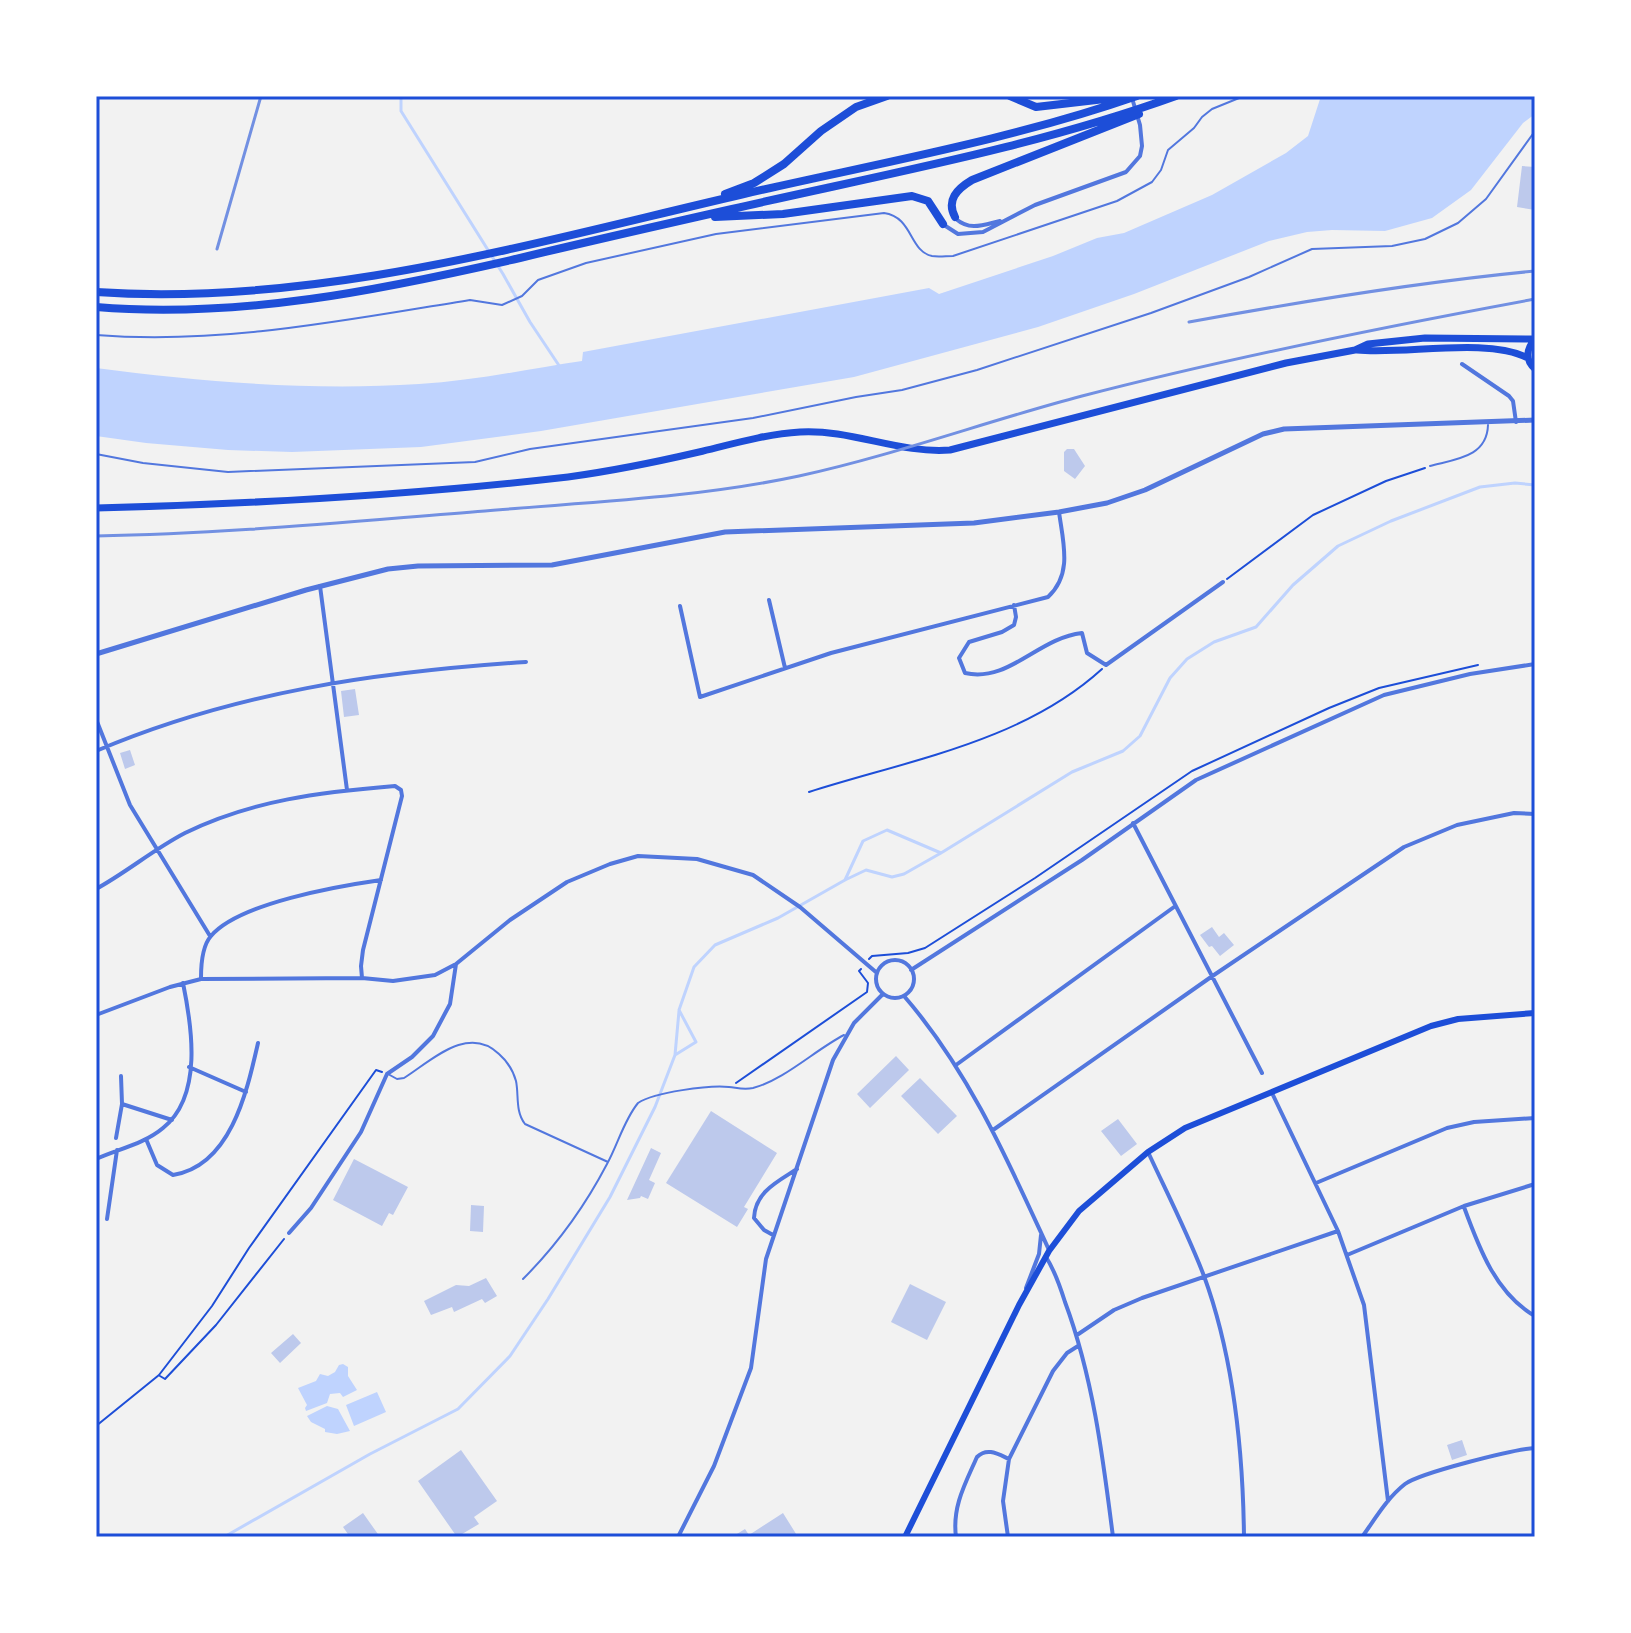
<svg xmlns="http://www.w3.org/2000/svg" width="1631" height="1633" viewBox="0 0 1631 1633" font-family="'Public Sans',sans-serif">
<rect width="100%" height="100%" fill="#f2f2f2"/>
<!-- water -->
<path fill="#bfd3fe" d="M1321,96h214v18l-12,9 -52,67 -39,28 -47,13 -53,-1 -25,2 -38,9 -135,53 -96,33 -184,50 -313,54 -120,16 -129,5 -64,-2 -82,-7 -50,-7v-68c106,14 216,23 323,16 54,-3 109,-15 163,-23l1,-9 346,-64 10,6 114,-38 44,-18 27,-5 88,-38 74,-42 22,-17z
M343,1364l5,3v9l9,14 -14,7 -3,-4 -10,1 -3,9 -21,8 -1,-3 2,-3 -9,-17 18,-7 4,-7 8,2 7,-4 4,-7z
M377,1392l9,20 -32,14 -8,-21z
M327,1406l11,3 12,22 -13,3 -12,-2v-3l-14,-7 -4,-6z"/>
<g fill="none" stroke-linecap="round" stroke-linejoin="round">
<!-- stream -->
<path stroke="#bfd3fe" stroke-width="3" d="M401,96v15l102,163 27,48 30,45
M845,880l21,-10 26,7 12,-3 37,-21
M675,1055l4,-44
M224,1537l146,-83 88,-45 52,-53 38,-57 62,-102 45,-90 20,-52 21,-13 -17,-32 15,-43 21,-22 63,-27 67,-38 18,-39 24,-11 54,23 131,-81 51,-21 17,-15 30,-58 17,-19 27,-17 42,-15 37,-42 45,-39 53,-25 89,-34 35,-4 20,2"/>
</g>
<!-- building -->
<path fill="#bdc9ec" d="M1522,166l13,1v43l-18,-3z
M1067,449h7l11,17 -10,13 -11,-8v-19z
M355,689l4,26 -15,2 -3,-26z
M130,750l5,15 -10,4 -5,-16z
M1212,927l7,10 5,-4 10,12 -14,11 -8,-10 -3,1 -9,-12z
M896,1056l13,14 -39,38 -13,-14z
M920,1078l37,38 -19,18 -37,-38z
M711,1111l66,42 -33,54 4,2 -11,18 -71,-44z
M1118,1119l19,25 -16,12 -20,-25z
M651,1148l10,5 -12,27 6,3 -7,16 -7,-3 -1,2 -13,2z
M354,1159l54,28 -15,28 -4,-2 -7,13 -49,-26z
M471,1205l13,1 -1,26 -13,-1z
M486,1278l11,18 -12,7 -3,-4 -28,13 -2,-5 -21,8 -7,-14 32,-16 13,1z
M910,1284l36,18 -19,38 -36,-18z
M293,1334l8,9 -21,20 -9,-10z
M1462,1440l5,15 -15,5 -5,-15z
M461,1450l36,51 -23,16 5,7 -22,13 -39,-56z
M363,1513l17,24h-30l-7,-10z
M783,1513l15,24h-66l13,-8 4,6z"/>
<g fill="none" stroke-linecap="round" stroke-linejoin="round">
<!-- path -->
<path stroke="#1d4ed8" stroke-width="2" d="M1227,579l86,-64 73,-34 39,-13
M809,792c100,-32 213,-50 293,-123
M869,959l3,-3 36,-3 17,-5 110,-70 157,-107 137,-63 50,-20 99,-23
M736,1083l131,-91 1,-9 -9,-12 2,-2
M160,1376l5,3 51,-54 68,-86
M96,1426l63,-51 53,-69 37,-58 127,-178 6,2"/>
<!-- service -->
<path stroke="#5277de" stroke-width="2" d="M96,335c126,10 250,-15 374,-35l32,5 20,-9 16,-16 48,-17 130,-29 168,-21c29,4 25,38 48,43 6,1 14,0 21,0l164,-55 35,-19 9,-12 7,-20 26,-22 8,-11 10,-8 32,-13
M96,454l47,9 85,9 247,-10 55,-13 223,-31 103,-21 46,-7 75,-20 174,-57 98,-36 63,-28 80,-3 33,-7 33,-16 28,-24 49,-68
M1430,466c26,-7 57,-9 58,-41
M388,1074l9,5 7,-1c27,-17 64,-54 95,-24 8,7 14,16 17,27 3,14 -1,30 9,43l83,38
M523,1279c34,-34 62,-73 84,-115 11,-20 17,-44 31,-61 17,-11 71,-18 91,-16 9,1 15,3 24,1 31,-8 62,-38 91,-53"/>
<!-- minor -->
<path stroke="#5277de" stroke-width="4" d="M956,219c14,12 27,6 44,2
M944,225l14,9 25,-2 52,-27 91,-33 14,-16 2,-10 -2,-21 -8,-27
M1462,364l47,32 4,5 3,21
M320,586l27,204
M769,600l16,68
M1014,605l2,12 -2,8 -12,7 -33,10 -10,16 6,15c44,10 73,-35 117,-40l5,20 19,12 117,-83
M680,606l20,91 131,-44 217,-56c25,-23 15,-55 11,-85
M96,719l34,86 80,131
M96,751c139,-59 280,-79 430,-89
M1133,823l129,250
M96,889c31,-17 58,-40 89,-56 67,-33 137,-41 210,-47l6,4 1,6 -39,154 -2,16 1,12
M876 979a19 19 0 1 1 38 0a19 19 0 1 1-38 0Z
M911,970l171,-110 114,-80 188,-85 86,-21 65,-10
M201,978c0,-12 1,-32 10,-42 28,-33 128,-50 170,-56
M904,996c65,75 104,165 145,254
M96,1015l74,-28 31,-8 161,-1 31,3 42,-6 21,-11 54,-44 57,-38 43,-18 28,-8 59,3 56,16 47,32 77,66
M956,1065l218,-158
M189,1067l57,25
M1272,1093l66,138 26,74 24,196
M122,1104l50,16
M993,1130l218,-153 193,-130 53,-22 57,-12 21,1
M116,1138l6,-34 -1,-28
M146,1139l11,26 16,10c58,-9 74,-84 85,-132
M1148,1152c19,41 40,82 56,124 30,82 39,174 40,261
M96,1159c22,-10 48,-15 67,-31 40,-32 29,-101 20,-145
M1316,1183l131,-55 27,-6 61,-4
M1464,1207c15,41 32,87 71,109
M107,1219l10,-69
M289,1233l22,-25 50,-76 26,-58 25,-17 21,-21 17,-32 6,-40
M773,1235l-9,-5 -10,-12c1,-26 23,-36 43,-49
M1347,1255l117,-49 71,-22
M1046,1257c9,14 14,29 19,45 28,75 38,156 48,235
M1026,1288l13,-34 2,-19
M1077,1335l37,-25 28,-12 196,-67
M678,1537l36,-71 37,-98 15,-109 67,-199 21,-37 29,-29
M956,1537c-4,-30 9,-53 21,-80 10,-10 21,-3 32,2
M1008,1537l-5,-36 6,-42 44,-88 14,-18 11,-7
M1362,1537c13,-18 25,-39 43,-53 15,-11 109,-35 130,-36"/>
<!-- tertiary -->
<path stroke="#5277de" stroke-width="5" d="M96,654l210,-64 82,-21 30,-3 134,-1 173,-33 249,-9 85,-11 48,-9 38,-13 118,-56 21,-5 251,-9"/>
<!-- secondary -->
<path stroke="#1d4ed8" stroke-width="6" d="M905,1537l114,-232 30,-54 30,-40 69,-59 37,-24 246,-102 27,-7 77,-6"/>
<!-- primary -->
<path stroke="#1d4ed8" stroke-width="7" d="M1535,339c-9,10 -10,21 0,30
M1357,350c47,5 129,-13 171,8
M96,508c158,-4 315,-13 472,-31 44,-6 88,-15 131,-25 33,-8 67,-18 101,-20 51,-3 100,22 150,18l336,-87 69,-13 13,-6 57,-6 110,1"/>
<!-- motorway -->
<path stroke="#1d4ed8" stroke-width="8" d="M1010,96l26,11 86,-10
M725,194l29,-11 30,-19 37,-33 35,-24 31,-11
M715,217l68,-3 129,-18 16,5 15,23
M955,217c-9,-17 2,-28 17,-37l167,-66
M96,292c220,15 436,-49 648,-98 130,-30 267,-54 393,-98
M96,307c144,12 285,-17 424,-49 70,-17 141,-33 212,-49 148,-34 300,-61 444,-113"/>
<!-- rail -->
<path stroke="#7290e2" stroke-width="3" d="M217,249l44,-153
M1189,322c115,-21 230,-40 346,-51
M96,536c130,-2 260,-15 389,-25 104,-9 211,-13 314,-35 96,-21 188,-55 283,-80 150,-39 301,-69 453,-97"/>
</g>
<!-- border -->
<rect width="1631" height="1633" fill="none" stroke="#ffffff" stroke-width="196"/>
<rect x="98" y="98" width="1435" height="1437" fill="none" stroke="#1d4ed8" stroke-width="3"/>
</svg>
